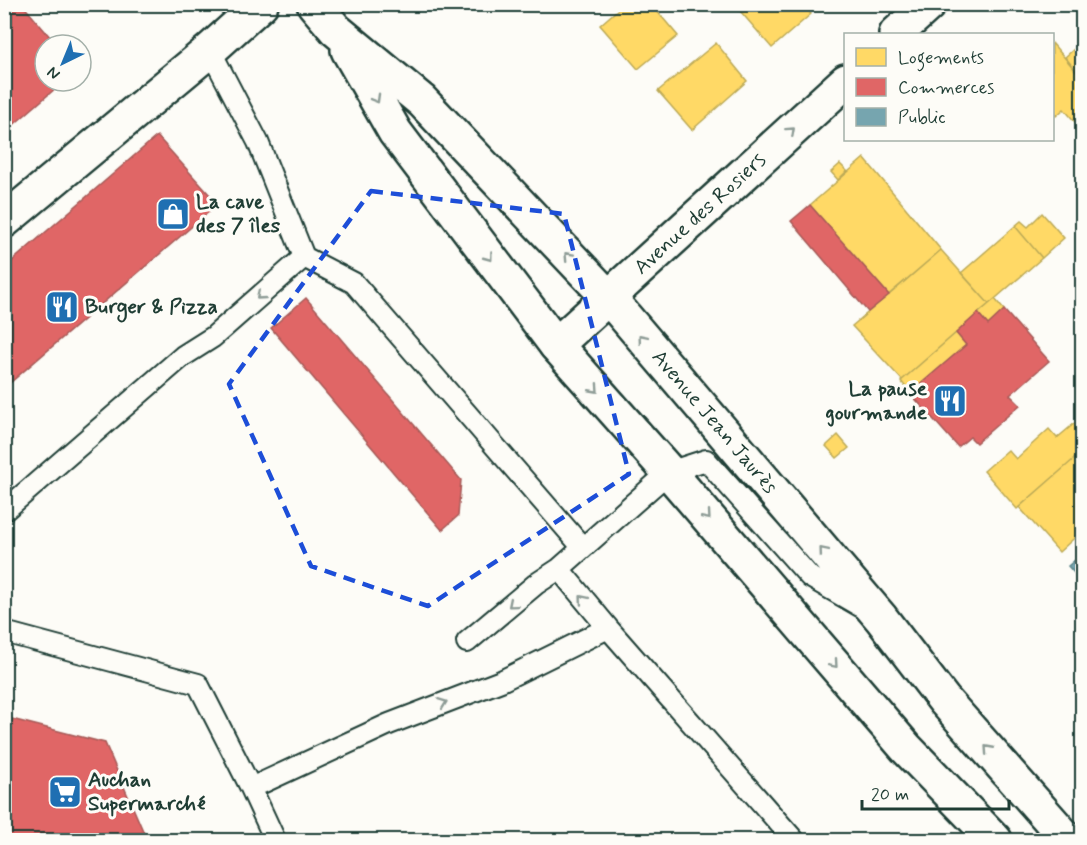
<svg xmlns="http://www.w3.org/2000/svg" width="1087" height="845" viewBox="0 0 1087 845" font-family="Mynerve,sans-serif">
<rect width="100%" height="100%" fill="#fdfcf7"/>
<filter id="ink" filterUnits="userSpaceOnUse"><feTurbulence type="fractalNoise" baseFrequency=".0167" numOctaves="2"/><feDisplacementMap in="SourceGraphic" scale="12" xChannelSelector="R" yChannelSelector="G"/><feConvolveMatrix kernelMatrix="1 2 1 2 8 2 1 2 1" color-interpolation-filters="sRGB"/></filter>
<g filter="url(#ink)">
<!-- homes -->
<path fill="#ffd966" stroke="#bcaa57" stroke-width="1.5" d="M624,4h27l27,32 -40,33 -38,-44z
M734,4h68l9,10 -39,34z
M1082,42v36l-17,-21z
M716,43l31,38 -55,49 -34,-39z
M1052,43l30,35v40l-6,5 -12,-14 -8,7 -4,-4z
M864,158l77,92 -52,45 -79,-90z
M840,164l7,7 -9,9 -7,-8z
M1042,213l22,25 -22,20 -27,-32 6,-5 7,6z
M1015,226l27,32 -53,46 -28,-31z
M941,250l48,54 -87,76 -50,-54z
M995,299l9,11 -16,15 -10,-12z
M956,333l10,12 -56,48 -9,-12z
M1082,417v35l-65,57 -33,-38 24,-21 8,9 33,-30 8,9z
M838,435l11,13 -12,10 -11,-12z
M1074,459l8,10v62l-23,21 -40,-45z"/>
<!-- shops -->
<path fill="#e06666" stroke="#a65a57" stroke-width="1.5" d="M4,4h18l35,41h-12v36h19l-54,47 -6,-7z
M157,136l61,68 -214,184v-120z
M810,205l79,90 -21,17 -77,-91z
M306,298l155,182 -3,36 -16,14 -171,-202z
M1004,310l45,51 -39,34 10,10 -44,38 -6,-6 -12,10 -48,-54 56,-48 -10,-12 22,-20 10,12z
M4,717l101,26 42,97h-143z"/>
<!-- public -->
<path fill="#76a5af" stroke="#5c868a" stroke-width="1.5" d="M1082,554v28l-14,-16z"/>
<g fill="none" stroke-linecap="round" stroke-linejoin="round">
<!-- service casing -->
<g stroke="#1f3d34" stroke-width="24">
<path id="service" d="M210,50l48,92 46,115 50,26 229,265
M4,511l179,-155 30,-19 91,-80
M559,569l49,59 186,212
M4,632l194,52 53,104 24,52
M467,642l69,-58 23,-15 110,-97 37,-12 104,117 50,29
M251,788l138,-64 112,-43 107,-53"/>
</g>
<!-- minor casing -->
<g stroke="#1f3d34" stroke-width="38">
<g id="minor">
<path d="M896,34l33,-30"/>
<path d="M4,221l206,-171 51,-46"/>
<path id="s1" d="M556,345l290,-264"/>
</g>
</g>
<!-- secondary casing -->
<g stroke="#1f3d34" stroke-width="38">
<g id="secondary">
<path id="s2" d="M314,4l22,26 86,71 187,197 272,320 63,82 124,140"/>
<path d="M348,50l47,82 161,213 113,127 237,276 89,92"/>
</g>
</g>
<!-- service -->
<use href="#service" stroke="#fdfcf7" stroke-width="20"/>
<!-- minor -->
<use href="#minor" stroke="#fdfcf7" stroke-width="33"/>
<!-- secondary -->
<use href="#secondary" stroke="#fdfcf7" stroke-width="33"/>
</g>
<!-- one-way arrows -->
<defs><path id="oneway-chevron" d="M-2-3.5L2.5 0L-2 3.5" fill="none" stroke-width="1.6" stroke-linecap="round" stroke-linejoin="round" transform="scale(1.5)"/></defs>
<g stroke="#8e9c96">
<use href="#oneway-chevron" transform="translate(376 99) rotate(60)"/>
<use href="#oneway-chevron" transform="translate(791 131) rotate(-42)"/>
<use href="#oneway-chevron" transform="translate(568 256) rotate(-133)"/>
<use href="#oneway-chevron" transform="translate(489 257) rotate(53)"/>
<use href="#oneway-chevron" transform="translate(260 296) rotate(139)"/>
<use href="#oneway-chevron" transform="translate(642 338) rotate(-130)"/>
<use href="#oneway-chevron" transform="translate(595 389) rotate(48)"/>
<use href="#oneway-chevron" transform="translate(707 516) rotate(49)"/>
<use href="#oneway-chevron" transform="translate(823 551) rotate(-130)"/>
<use href="#oneway-chevron" transform="translate(583 599) rotate(-130)"/>
<use href="#oneway-chevron" transform="translate(512 604) rotate(140)"/>
<use href="#oneway-chevron" transform="translate(834 664) rotate(49)"/>
<use href="#oneway-chevron" transform="translate(443 703) rotate(-21)"/>
<use href="#oneway-chevron" transform="translate(988 749) rotate(-132)"/>
</g>
</g>
<!-- marked area -->
<path fill="none" stroke="#1d4ed8" stroke-width="4.5" stroke-dasharray="12 8" stroke-linejoin="round" d="M371,191l193,23 65,260 -201,132 -117,-40 -82,-182z"/>
<!-- icons -->
<defs>
<g id="shop-square" transform="scale(1.725)"><rect x="-9" y="-9" width="18" height="18" rx="4" fill="#1f6fb2" stroke="#fdfcf7"/><path d="M-5-2.5h2.3a2.7 3.5 0 0 1 5.4 0H5L5.5 6h-11ZM-1.5-2.5h3a1.5 2.3 0 0 0-3 0Z" fill="#fff"/></g>
<g id="restaurant-square" transform="scale(1.725)"><rect x="-9" y="-9" width="18" height="18" rx="4" fill="#1f6fb2" stroke="#fdfcf7"/><path d="M-5-6h1v4h1v-4h1v4h1v-4h1v5L-1.5 .5V6h-2V.5L-5-1ZM5-6V6H3V1.5H1.5Q1.5-4 5-6Z" fill="#fff"/></g>
<g id="supermarket-square" transform="scale(1.725)"><rect x="-9" y="-9" width="18" height="18" rx="4" fill="#1f6fb2" stroke="#fdfcf7"/><path d="M-6-5.5h2.5l.6 2H6L4.5 2H-2.5L-4.4-4H-6ZM-1.5 3.2a1.3 1.3 0 1 0 .1 0ZM3 3.2a1.3 1.3 0 1 0 .1 0Z" fill="#fff"/></g>
</defs>
<g fill-rule="evenodd">
<use href="#shop-square" x="173" y="214"/>
<use href="#restaurant-square" x="62" y="307"/>
<use href="#restaurant-square" x="950" y="401"/>
<use href="#supermarket-square" x="65" y="792"/>
</g>
<g text-anchor="middle" dominant-baseline="central" stroke-width="6" stroke-linejoin="round" paint-order="stroke">
<!-- poi labels -->
<g font-size="21" font-weight="bold" fill="#1f3d34" stroke="#fdfcf7" text-anchor="start">
<text x="196" y="202">La cave<tspan x="196" dy="24">des 7 îles</tspan></text>
<text x="85" y="307">Burger &amp; Pizza</text>
<text x="927" y="389" text-anchor="end">La pause<tspan x="927" dy="24">gourmande</tspan></text>
<text x="88" y="780">Auchan<tspan x="88" dy="24">Supermarché</tspan></text>
</g>
<!-- street labels -->
<g font-size="21" fill="#1f3d34" stroke="#fdfcf7">
<text stroke="none"><textPath href="#s1" startOffset="195">Avenue des Rosiers</textPath></text>
<text stroke="none"><textPath href="#s2" startOffset="580">Avenue Jean Jaurès</textPath></text>
</g>
</g>
<!-- margin -->
<rect width="1087" height="845" fill="none" stroke="#fdfcf7" stroke-width="24"/>
<rect x="12" y="12" width="1063" height="821" fill="none" stroke="#1f3d34" stroke-width="2" filter="url(#ink)"/>
<!-- legend -->
<rect x="844" y="33" width="210" height="108" fill="#fdfcf7" stroke="#a4b0a9" stroke-width="1.5"/>
<rect x="856" y="48" width="30" height="18" fill="#ffd966" stroke="#a4b0a9" stroke-width="1.5"/>
<text x="898" y="63" font-size="18" fill="#1f3d34">Logements</text>
<rect x="856" y="78" width="30" height="18" fill="#e06666" stroke="#a4b0a9" stroke-width="1.5"/>
<text x="898" y="93" font-size="18" fill="#1f3d34">Commerces</text>
<rect x="856" y="108" width="30" height="18" fill="#76a5af" stroke="#a4b0a9" stroke-width="1.5"/>
<text x="898" y="123" font-size="18" fill="#1f3d34">Public</text>
<!-- north arrow -->
<g transform="translate(63 63) rotate(223)"><circle r="28" fill="#fdfcf7" stroke="#a4b0a9" stroke-width="1.5"/>
<path d="M0-4.5L10 22L0 15L-10 22Z" fill="#1f6fb2"/>
<text y="-9" font-size="16" font-weight="bold" text-anchor="middle" fill="#1f3d34">N</text>
</g>
<!-- scale -->
<path d="M862 800v9h147v-9" fill="none" stroke="#1f3d34" stroke-width="3"/>
<text x="871" y="800" font-size="18" fill="#1f3d34" stroke="#fdfcf7" stroke-width="4.5" paint-order="stroke">20 m</text>
</svg>
